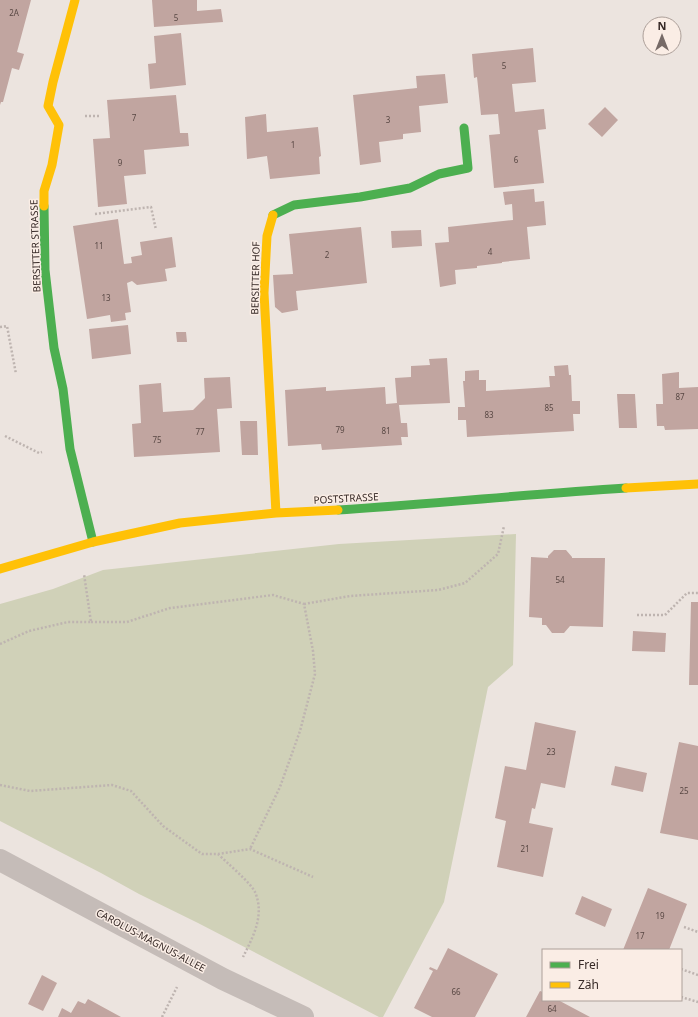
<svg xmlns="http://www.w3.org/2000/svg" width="698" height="1017" viewBox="0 0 698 1017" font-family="'Noto Sans',sans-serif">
<rect width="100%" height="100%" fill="#ece4df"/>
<!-- green -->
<path fill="#d0d1b8" d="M516,534l-3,131 -25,22 -44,215 -61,115h-4l-181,-94 -59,-29 -38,-21 -101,-52v-217l53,-15 50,-19 236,-26z"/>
<!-- building -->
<path fill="#c1a5a0" d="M0,0h31l-14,52 7,2 -5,16 -7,-2 -9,34h-2l-1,3z
M152,0h45v11l24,-2 2,13 -69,5z
M181,33l5,52 -36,4 -2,-25 8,-1 -2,-27z
M533,48l3,34 -24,2 3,28 29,-3 2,20 -8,1 6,53 -50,5 -5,-53 11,-1 -2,-20 -17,1 -4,-38 -3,1 -2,-24z
M445,74l3,29 -29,3 2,26 -18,2v5l-24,3 2,20 -21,3 -7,-70 64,-7 -1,-12z
M176,95l4,38h8l1,13 -45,4 2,24 -22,2 3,28 -29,3 -5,-68 17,-1 -3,-38z
M605,107l13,13 -16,17 -14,-13z
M266,114l1,18 51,-5 3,29 -2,1 1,17 -50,5 -3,-23 -20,3 -2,-42z
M534,189l1,13 9,-1 2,24 -19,2 3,32 -28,3v1l-25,3v2l-22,2 1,14 -16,3 -5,-44 14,-1 -1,-15 65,-7 -1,-16 -7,1 -2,-13z
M118,219l6,45 8,-1 -1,-6 11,-2 -2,-13 32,-5 4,30 -11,2 2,12 -30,4 -5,-4 -5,2 4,29 -6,1 1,7 -15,2 -1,-7 -23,4 -14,-93z
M361,227l6,56 -71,8 2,19 -16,3 -7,-6 -2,-32 20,-1 -4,-40z
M421,230l1,16 -30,2 -1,-17z
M128,325l3,29 -39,5 -3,-30z
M176,332h10l1,10h-10z
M447,358l3,45 -51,2 2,18h6l1,14h-7l1,8 -80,5 -1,-6 -33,2 -3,-56 41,-3v4l59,-4 1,17 11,-1 -2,-25 16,-1v-11l19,-1 -1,-6z
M568,365l1,10h2l1,26h8v13h-7l1,17 -107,6 -1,-17h-8v-13h7l-2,-26h2v-10l14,-1v10h7v11l64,-4 -1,-11h6l-1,-10z
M679,372v16l19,-1v42l-33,1 -1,-4h-7l-1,-22h7l-1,-30z
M230,377l2,31 -15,1 3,43 -86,5 -2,-33 9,-1 -2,-38 22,-2 2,29 30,-2 12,-12 -1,-20z
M617,394h18l2,34h-18z
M240,421h17l1,34h-16z
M554,550h12l6,7v1h33l-2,69 -33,-1 -6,7h-12l-6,-8h-4v-7l-13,-1 2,-60 17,1v-2z
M691,602h7v83h-9z
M633,631l33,2 -1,19 -33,-1z
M535,722l41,9 -11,57 -24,-5 -6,26 -3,-1 -3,15 24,5 -10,49 -46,-10 9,-46 -11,-3 10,-52 21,4z
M679,742l19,4v94l-38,-7z
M615,766l32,7 -4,19 -32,-7z
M648,888l39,16 -18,46h-46z
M582,896l30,13 -7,18 -30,-13z
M448,948l50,26 -23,43h-43l-18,-9 19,-37 -4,-2 1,-2 7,3z
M42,975l15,8 -14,28 -15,-7z
M540,991l3,1v8h15l32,17h-64z
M88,999l33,18h-63l4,-9 9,5 7,-12 7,3z"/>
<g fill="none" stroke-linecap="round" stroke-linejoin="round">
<!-- path -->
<path stroke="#beb4b0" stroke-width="2.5" stroke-dasharray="2 2" stroke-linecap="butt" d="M85,116h16
M95,214l56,-7 5,23
M0,327l7,-1 9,48
M5,436l34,17 3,-1
M304,604l46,-8 88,-6 27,-7 33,-29 6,-28
M637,615h28l22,-22h11
M91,622h36l43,-14 103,-13 31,9 9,47 2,23 -15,57 -20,56 -30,62
M0,644l29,-13 39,-9h23l-7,-48
M0,785l30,6 82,-6 19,6 32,35 39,28h16l32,-5 63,28
M218,854c8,8 33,29 37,38 10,23 -2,45 -12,65
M684,927l14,5
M681,969l17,6
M681,997l17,5
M162,1017l15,-30"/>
<!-- street -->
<path stroke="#c5bcb8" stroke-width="22" d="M0,860l223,119 80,38"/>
<!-- fast -->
<path stroke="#4caf50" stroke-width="9" d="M44,206l1,64 9,78 9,41 7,60 23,93
M273,215l21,-10 66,-8 50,-9 29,-14 29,-6 -4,-40
M338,510c96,-6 192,-16 288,-22"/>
<!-- slow -->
<path stroke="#ffc107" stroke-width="9" d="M44,206v-15l8,-26 7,-40 -11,-19 5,-24 22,-82
M273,215l-6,21 -3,57 12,220
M626,488l72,-4
M0,569l93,-27 87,-19 96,-10 62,-3"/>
</g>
<g text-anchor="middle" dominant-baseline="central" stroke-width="3" stroke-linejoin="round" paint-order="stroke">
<!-- number labels -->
<g font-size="8" fill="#594844">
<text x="14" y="12">2A</text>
<text x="176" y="17">5</text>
<text x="504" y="65">5</text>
<text x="134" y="117">7</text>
<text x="388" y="119">3</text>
<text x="293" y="144">1</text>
<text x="516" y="159">6</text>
<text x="120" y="162">9</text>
<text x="99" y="245">11</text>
<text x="490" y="251">4</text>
<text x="327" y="254">2</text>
<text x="106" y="297">13</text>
<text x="680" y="396">87</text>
<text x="549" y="407">85</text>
<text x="489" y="414">83</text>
<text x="340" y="429">79</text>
<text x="386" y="430">81</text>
<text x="200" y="431">77</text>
<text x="157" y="439">75</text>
<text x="560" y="579">54</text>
<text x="551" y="751">23</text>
<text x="684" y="790">25</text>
<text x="525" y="848">21</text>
<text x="660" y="915">19</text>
<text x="640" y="935">17</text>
<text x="456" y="991">66</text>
<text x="552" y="1008">64</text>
</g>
<!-- street labels -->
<g font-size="10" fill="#362926" stroke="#faede5">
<text transform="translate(35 246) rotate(-92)">BERSITTER STRASSE</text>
<text transform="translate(255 278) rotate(-89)">BERSITTER HOF</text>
<text transform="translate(346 498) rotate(-3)">POSTSTRASSE</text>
<text transform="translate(151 940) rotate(28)">CAROLUS-MAGNUS-ALLEE</text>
</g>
</g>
<!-- legend -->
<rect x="542" y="949" width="140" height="52" fill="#faede5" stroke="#ac9f99"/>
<rect x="550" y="962" width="20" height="6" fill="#4caf50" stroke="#ac9f99"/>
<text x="578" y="969" font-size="12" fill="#362926">Frei</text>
<rect x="550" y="982" width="20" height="6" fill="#ffc107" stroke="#ac9f99"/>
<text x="578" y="989" font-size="12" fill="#362926">Zäh</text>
<!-- north arrow -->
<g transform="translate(662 36)"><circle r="19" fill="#faede5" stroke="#ac9f99"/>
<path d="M0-3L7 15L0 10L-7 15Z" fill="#766a67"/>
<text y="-6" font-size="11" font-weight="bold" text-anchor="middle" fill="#362926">N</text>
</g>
</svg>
